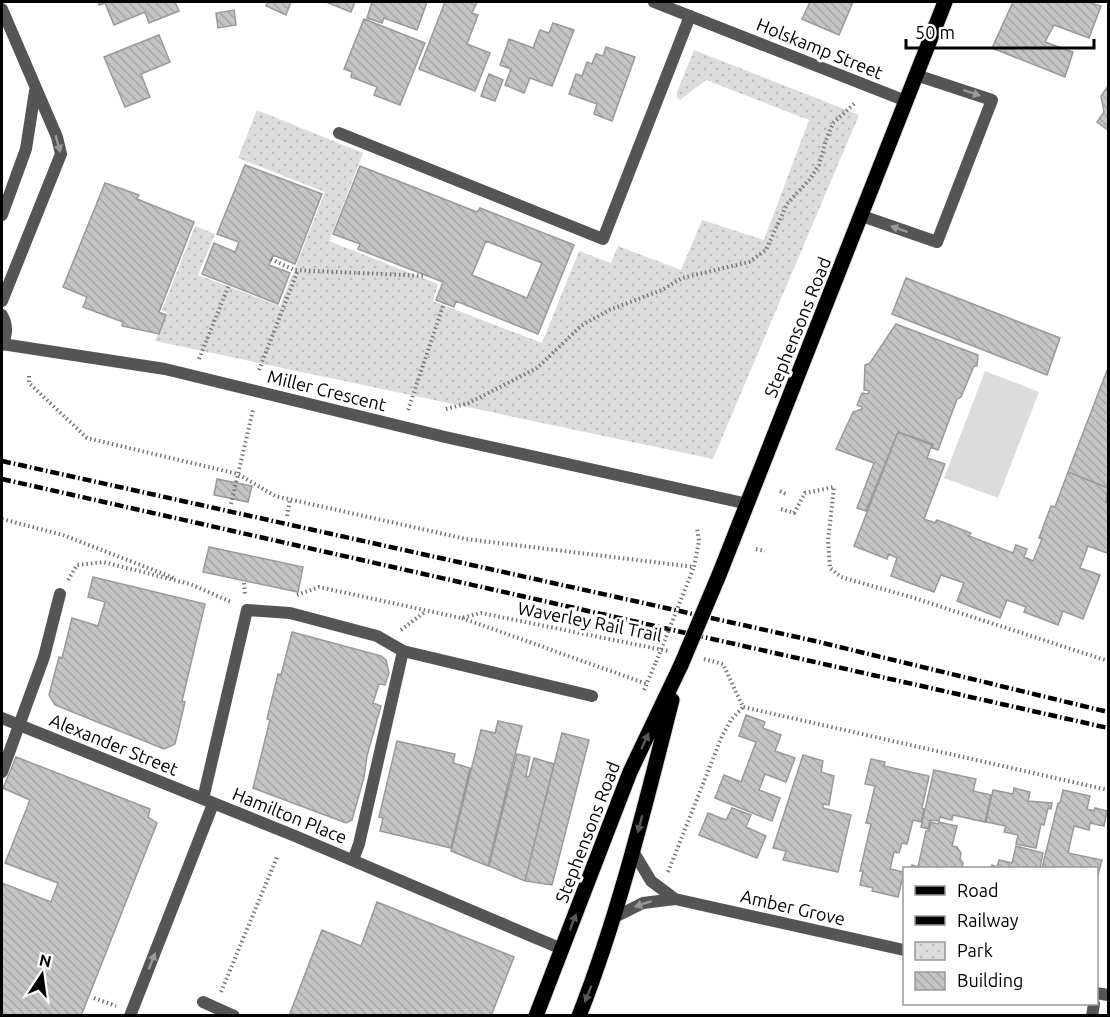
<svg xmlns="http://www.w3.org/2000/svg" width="1110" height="1017" viewBox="0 0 1110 1017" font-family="Ubuntu,sans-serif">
<defs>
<pattern id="park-dots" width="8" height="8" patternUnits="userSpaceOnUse" patternTransform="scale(1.5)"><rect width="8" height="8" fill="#dcdcdc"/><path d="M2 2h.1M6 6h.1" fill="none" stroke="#bbb" stroke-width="1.8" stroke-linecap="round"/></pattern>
<pattern id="building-back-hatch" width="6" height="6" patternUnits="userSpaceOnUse" patternTransform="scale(1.5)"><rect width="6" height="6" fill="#c4c4c4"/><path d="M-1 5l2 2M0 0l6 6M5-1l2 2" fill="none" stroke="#a7a7a7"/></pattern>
</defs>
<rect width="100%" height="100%" fill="#fff"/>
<!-- park -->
<path fill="url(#park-dots)" d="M694,50l165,65 -146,344 -558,-118 12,-28 -5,-3 33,-84 20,8 -17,41 82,31 45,-114 -87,-34 19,-48 106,43 -34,88 109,43 -5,17 109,42 37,-92 32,12 7,-17 63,24 21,-50 62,20 45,-120 -103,-40 -26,20 -3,-3v-5z"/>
<!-- pitch -->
<path fill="#dcdcdc" d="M985,371l54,21 -41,106 -54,-20z"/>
<!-- building -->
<path fill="url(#building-back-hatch)" stroke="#999" stroke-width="1.5" fill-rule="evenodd" d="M98,2h77l4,9 -30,12 -4,-11 -31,13 -9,-22 -6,2z
M268,2h23l-5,13 -20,-9z
M326,2h29l-4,10z
M372,2h55l-10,28 -33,-12 -2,5 -15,-5z
M445,2h32l-5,11 6,2 -11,29 23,9 -15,38 -56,-22z
M810,2h43l-14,33 -37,-16z
M1013,2h74l14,4 -12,32 -35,-13 -9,17 28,10 -8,25 -73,-29z
M234,10l2,15 -18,3 -2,-15z
M364,19l61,24 -25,62 -26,-10 3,-8 -26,-10 1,-5 -8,-3z
M553,23l21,7 -22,56 -22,-8 -6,15 -19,-8 6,-16 -11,-4 9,-26 24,9 7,-18 9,3z
M159,35l11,27 -29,12 9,23 -25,10 -21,-50z
M606,47l29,10 -23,64 -18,-7 3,-10 -28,-10 7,-20 6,2 5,-14 5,2 4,-10 7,2z
M489,74l14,6 -8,21 -14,-5z
M1108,86v44l-11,-8 7,-10 -3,-16z
M245,165l77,29 -27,70 -22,-9 -4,10 21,8 -12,31 -76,-30 12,-31 21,9 4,-10 -22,-8z
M360,166l117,46 3,-4 94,37 -36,89 -82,-33 -2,6 -18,-7 7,-18 -85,-33 2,-5 -27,-10zM486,241l56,22 -15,35 -55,-23z
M105,183l34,12 -2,4 57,23 -35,90 7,3 -7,19 -37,-8 1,-4 -40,-15 4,-10 -24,-10z
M906,278l154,60 -13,37 -155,-61z
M896,324l82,31 -1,11h-3l-13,31 -4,2 -19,51 -6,-2 1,-4 -35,-12 -32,79 -9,-3 17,-45 -38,-14 17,-37 9,-3v-2l-5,-2 5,-12 6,1 1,-3 -5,-1 1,-25 5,-2z
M1108,368v120l-40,-16z
M898,432l34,13 -5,13 18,6 -21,55 11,4 2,-3 34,13 -2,3 44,17 3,-8 11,4 -3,8 9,4 9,-22 -3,-1 12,-32 4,1 13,-35 40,16 -2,14 2,1v47l-1,3 -19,-7 -8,22 20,7 -17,44 -20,-8 -5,14 -34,-13 2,-5 -19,-7 -7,18 -43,-17 7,-18 -23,-8 -7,17 -43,-16 6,-18 -8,-4 -2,5 -33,-13z
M217,479l35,7 -4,16 -34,-7z
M209,547l94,20 -5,25 -95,-20z
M93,577l112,27 -23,97 3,1 -10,42 -11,5 -109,-44 -6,-10 10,-38 3,1 10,-40 26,8 7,-24 -17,-5z
M292,632l89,24 5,4 3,13 -4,12 -6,-1 -6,19 8,3 -14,50 -3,21 -12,43 -6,3 -93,-35 17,-68 -3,-1 11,-45 3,1z
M746,715l19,7 -2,6 18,7 -6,16 20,7 -9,24 -21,-8 -6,16 21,8 -8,23 -57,-23 9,-23 17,7 15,-40 -17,-6z
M498,721l24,5 -34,140 -37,-15 30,-121 14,3z
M562,733l27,7 -37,145 -27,-4z
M397,741l58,13 -2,9 17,5 -19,80 -71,-17 3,-13 -4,-1z
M517,754l13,3 -4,19 3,1 5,-19 20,6 -29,117 -36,-15z
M803,755l20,6 -2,11 13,4 -5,29 -6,-1v4l28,7 -13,57 -55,-12 3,-9 -13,-3z
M16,757l134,52 -2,8 9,6 -76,193h-79v-133l49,19 7,-19 -53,-20 25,-63 -27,-12z
M871,759l14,3 -1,4 45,10 -7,32 2,1 -3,13 -8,-2 -6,24 -5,-1 -3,10 -5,-1 -4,17 14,3 -6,25 -26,-6 1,-3 -13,-3 3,-14h-3l11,-47 -5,-1 9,-37 -10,-2z
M934,770l42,9 -3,12 18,4 -6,27 -32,-7 -1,5 -12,-3 -1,4 -9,-1 -2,9 -7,-2z
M1014,788l16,4 -2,9 24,2 -1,6 -3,-1 -4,17 -3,-1 -5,24 -20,-4 2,-9 -14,-3 2,-6 -20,-4 7,-32 20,4z
M1063,790l27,6 -3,13 7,2 1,-3 12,3 -3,15 -14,-3 -1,7 -15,-4 -6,27 34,7 -6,22v-14h-54l16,-65h2z
M732,808l19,7 -5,12 20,9 -9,22 -58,-23 9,-22 18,7z
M931,822l7,2 1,-2 18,4 -5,20 5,1 4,6 -1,6 3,4 -1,5h-51l1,-3 6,2 8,-36h3z
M1016,846l27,7 -3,15h-49l1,-3 5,2 2,-7 13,3z
M377,902l137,55 -23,59h-202l33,-86 39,16z"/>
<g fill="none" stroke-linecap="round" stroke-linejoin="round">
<!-- primary casing -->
<g stroke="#dbdbdb" stroke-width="17">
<path id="primary" d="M719,575l226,-573
M536,1016l94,-244 51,-107
M579,1016c40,-102 66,-210 93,-316"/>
</g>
<!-- path -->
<path stroke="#777" stroke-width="4" stroke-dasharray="1.5 3" stroke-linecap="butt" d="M271,259l23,11 132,6
M199,359l30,-74
M259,370l39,-100
M29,376v7l58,55 151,36 37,22 191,43 228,28 5,-26 -2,-13
M446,409l23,-6 68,-35 44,-42 28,-16 53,-20 20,-12 67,-16 17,-12 21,-46 22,-24 10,-15 7,-25 7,-17 22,-20
M408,410l36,-107
M780,491l6,3
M231,504l22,-94
M781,509l13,4 11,-20 29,-6 -6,54 2,27 11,9 73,21 194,63
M287,516l3,-17
M2,519l61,16 111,43
M756,549l9,2
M68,580l9,-15 26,-3 87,22 41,18
M244,583l1,11
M297,595l22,-8 142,31 20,-5 187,38
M462,618l185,66
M401,630l25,-19
M704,659l19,5 20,43 365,83
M644,690l12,-28
M668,872l54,-136 9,-16 12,-13
M221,992l56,-135
M94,998l22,8"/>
<!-- lane -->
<path stroke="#555" stroke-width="12" d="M339,133l264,106 87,-223
M862,216l75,26 55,-142 -76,-25
M2,772l42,-115 16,-63
M353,860l6,-16 44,-193
M203,1002l31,14
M130,1016l83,-212"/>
<!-- street -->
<path stroke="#555" stroke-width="12" d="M654,2l252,99
M2,9l55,128 4,17 -59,147
M2,215l24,-66 9,-58
M2,315c6,11 5,19 0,30
M2,344l163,25 280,68 303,67
M2,718l293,118 267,113
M203,799l44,-189 43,3 87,23 26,15 189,45
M633,851l18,30 24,18 229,51
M613,918l30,-15 32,-4
M1096,993l12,2
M1092,1016l2,-12"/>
<!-- primary -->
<use href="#primary" stroke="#000" stroke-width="15"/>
<!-- rail -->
<path stroke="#000" stroke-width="4.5" stroke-dasharray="9 3 1.5 3" stroke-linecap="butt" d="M2,461l813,180 293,71
M2,479l1106,249"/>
<!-- primary-bridge casing -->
<g stroke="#dbdbdb" stroke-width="17" stroke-linecap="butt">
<path id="primary-bridge" d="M681,665l38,-90"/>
</g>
<!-- path-bridge -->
<path stroke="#777" stroke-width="4" stroke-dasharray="1.5 3" stroke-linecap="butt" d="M656,662l38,-95"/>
<!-- primary-bridge -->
<use href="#primary-bridge" stroke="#000" stroke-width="15"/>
</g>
<!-- one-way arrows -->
<defs><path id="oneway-solid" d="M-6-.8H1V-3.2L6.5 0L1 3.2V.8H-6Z" transform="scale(1.5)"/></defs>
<g fill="#999">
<use href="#oneway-solid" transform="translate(972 93) rotate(18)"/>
<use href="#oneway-solid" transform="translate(58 144) rotate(74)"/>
<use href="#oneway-solid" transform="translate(899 229) rotate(-161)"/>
<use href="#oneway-solid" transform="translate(643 904) rotate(162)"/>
<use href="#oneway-solid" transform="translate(152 961) rotate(-69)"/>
</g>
<g fill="#595959">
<use href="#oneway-solid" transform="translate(645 741) rotate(-65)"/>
<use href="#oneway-solid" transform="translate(640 824) rotate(105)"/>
<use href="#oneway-solid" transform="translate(573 922) rotate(-69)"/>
<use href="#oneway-solid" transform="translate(588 994) rotate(112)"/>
</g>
<g text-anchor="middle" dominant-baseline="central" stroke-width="6" stroke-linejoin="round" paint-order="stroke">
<!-- street labels -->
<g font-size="18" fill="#000" stroke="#fff">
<text transform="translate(820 48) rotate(22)">Holskamp Street</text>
<text transform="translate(797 327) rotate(-68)">Stephensons Road</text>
<text transform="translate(327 390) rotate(14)">Miller Crescent</text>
<text transform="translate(590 621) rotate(11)">Waverley Rail Trail</text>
<text transform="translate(114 744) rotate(22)">Alexander Street</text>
<text transform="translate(290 815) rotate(22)">Hamilton Place</text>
<text transform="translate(587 832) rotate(-69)">Stephensons Road</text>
<text transform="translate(793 907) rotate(13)">Amber Grove</text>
</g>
</g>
<!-- border -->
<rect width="1110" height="1017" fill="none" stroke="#000000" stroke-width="6"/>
<!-- legend -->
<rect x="903" y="867" width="195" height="138" fill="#ffffff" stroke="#999999" stroke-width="1.5"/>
<rect x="915" y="886" width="30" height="9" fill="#000000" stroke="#999999" stroke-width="1.5"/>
<text x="957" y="897" font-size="18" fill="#000000">Road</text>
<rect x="915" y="916" width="30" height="9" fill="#000000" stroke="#999999" stroke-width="1.5"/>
<text x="957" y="927" font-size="18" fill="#000000">Railway</text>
<rect x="915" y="942" width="30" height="18" fill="url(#park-dots)" stroke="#999999" stroke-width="1.5"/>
<text x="957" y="957" font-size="18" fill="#000000">Park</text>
<rect x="915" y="972" width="30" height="18" fill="url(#building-back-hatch)" stroke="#999999" stroke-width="1.5"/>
<text x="957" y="987" font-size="18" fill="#000000">Building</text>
<!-- north arrow -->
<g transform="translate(42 975) rotate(13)" stroke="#ffffff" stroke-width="4.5" paint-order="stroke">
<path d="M0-4.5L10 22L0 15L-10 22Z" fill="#000000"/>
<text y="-9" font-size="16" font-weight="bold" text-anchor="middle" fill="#000000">N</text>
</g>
<!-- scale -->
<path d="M906 39v9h188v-9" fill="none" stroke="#000000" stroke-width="3"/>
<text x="915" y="39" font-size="18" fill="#000000" stroke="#ffffff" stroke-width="4.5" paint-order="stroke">50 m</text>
</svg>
